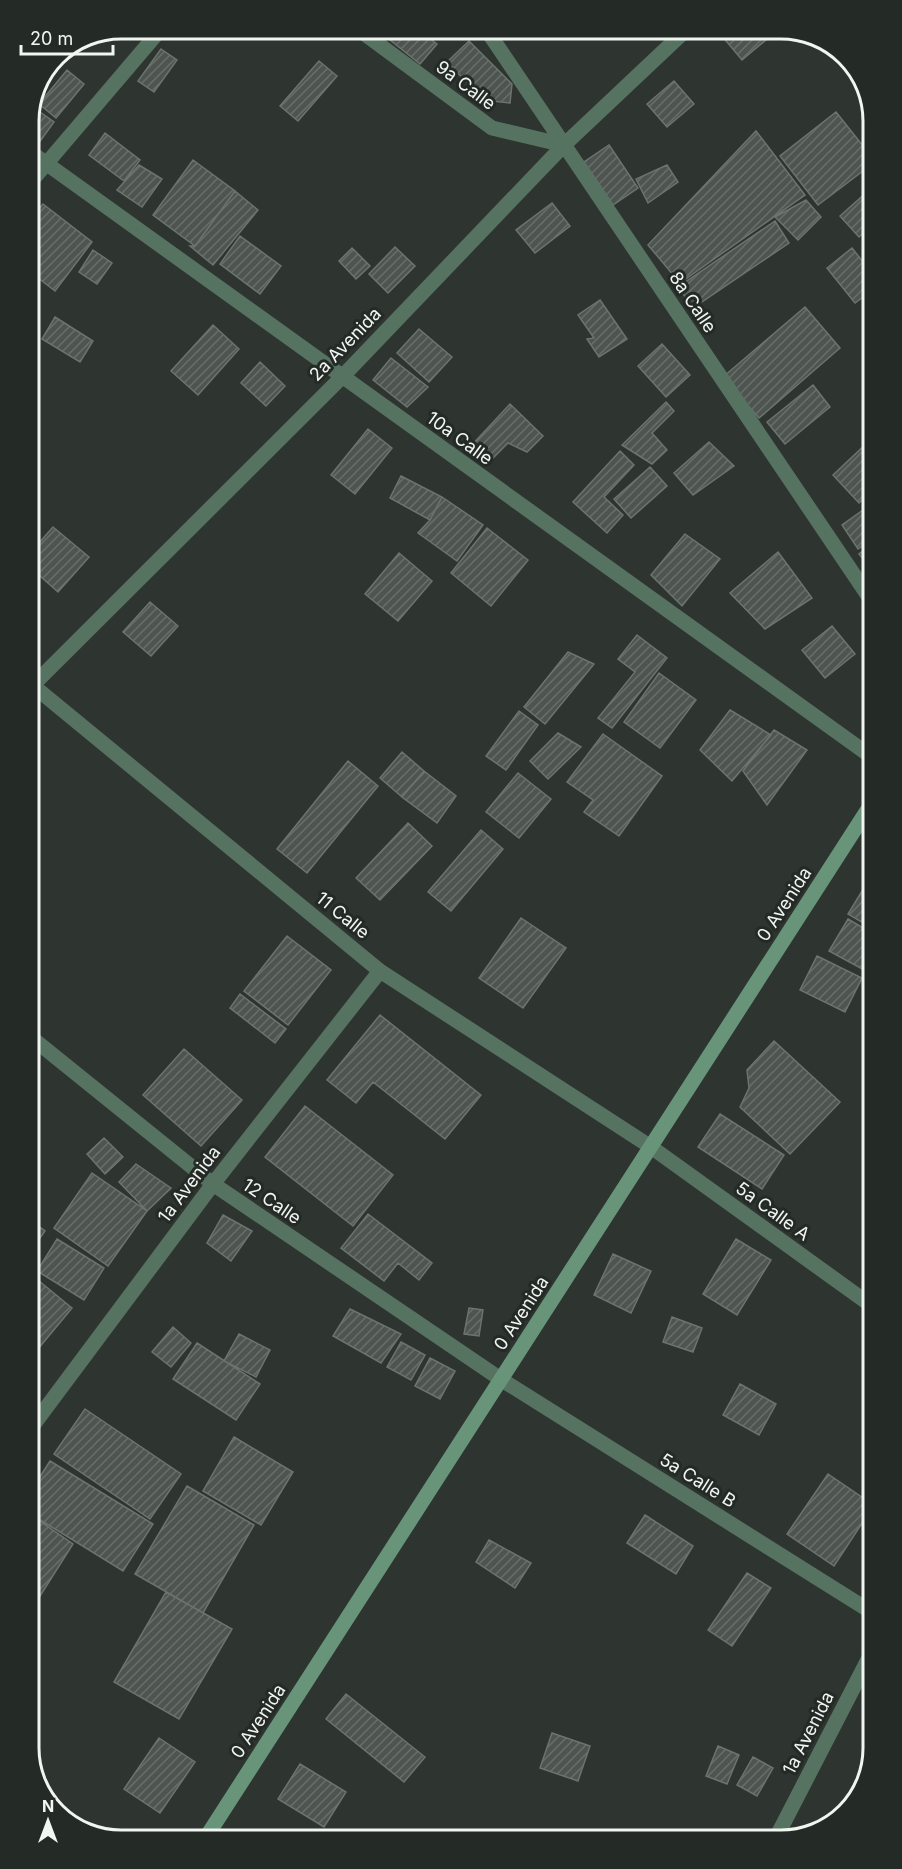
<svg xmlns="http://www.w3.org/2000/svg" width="902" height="1869" viewBox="0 0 902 1869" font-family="Inter,sans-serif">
<defs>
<pattern id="building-hatch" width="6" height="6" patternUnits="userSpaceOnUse" patternTransform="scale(1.5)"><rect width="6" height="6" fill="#4e5551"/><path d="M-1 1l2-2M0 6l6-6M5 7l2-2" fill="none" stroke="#686e6a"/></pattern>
</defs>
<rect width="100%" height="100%" fill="#2e3430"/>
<!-- building -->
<path fill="url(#building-hatch)" stroke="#6c746f" stroke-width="1.5" d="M407,29h11l19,15 -17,20 -31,-25z
M719,29h60l-37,31 -25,-30z
M469,41l43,43 -2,19 -26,-3 -37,-38z
M161,49l16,11 -23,32 -16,-11z
M319,61l18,15 -39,45 -18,-15z
M67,70l17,14 -28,34 -17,-14z
M674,81l20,23 -27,23 -20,-23z
M33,107l21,15 -18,25 -7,-5v-26z
M836,112l31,39v17l-49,37 -38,-49z
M756,131l49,64 -125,88 -32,-38z
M105,133l35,27 -16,21 -35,-26z
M609,145l29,43 -25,17 -29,-43z
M193,160l42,31 -40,55 -42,-31z
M139,165l23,14 -20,28 -25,-17z
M667,165l11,17 -30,21 -12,-24z
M235,191l23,19 -45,55 -23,-19h5z
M867,192v38l-8,7 -19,-21z
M806,200l15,17 -23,23 -23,-23z
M552,203l18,23 -35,27 -19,-23z
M43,204l49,38 -37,49 -26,-20v-50z
M775,221l14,22 -96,65 -15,-21z
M240,236l41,30 -21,28 -40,-30z
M395,247l20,19 -27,27 -19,-19z
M352,248l18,18 -14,13 -17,-18z
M852,248l15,19v27l-12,9 -28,-35z
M93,250l19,13 -15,21 -18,-12z
M600,300l27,39 -28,18 -12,-18 7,-1 -16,-23z
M805,307l35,41 -81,70 -36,-41z
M55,317l38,24 -13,21 -38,-23z
M213,325l26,24 -41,46 -27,-24z
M419,329l33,28 -23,25 -32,-29z
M662,344l28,31 -24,22 -28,-31z
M391,358l37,29 -21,20 -34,-27z
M260,362l25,24 -19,20 -25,-23z
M813,385l17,22 -45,37 -18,-22z
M666,402l8,9 -22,22 15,17 -15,14 -30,-19z
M510,404l33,32 -16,16 -19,-9 -21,21 -17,-17z
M368,429l24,19 -37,46 -24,-19z
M709,442l25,24 -41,29 -19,-22z
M868,442v53l-9,8 -26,-28z
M620,451l14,14 -30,32 19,18 -16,18 -34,-31z
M650,467l17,19 -36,32 -17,-19z
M401,476l41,21 -12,23 -40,-22z
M442,497l41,28 -26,36 -39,-28 12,-13z
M863,510l5,8v24l-10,7 -16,-24z
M53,527l36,30 -31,35 -27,-24 -1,-15z
M487,528l41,32 -37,46 -40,-33z
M685,534l35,25 -38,47 -31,-31z
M868,547l1,20 -10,-13z
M778,552l34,46 -47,31 -35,-36z
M399,553l33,28 -34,40 -33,-27z
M150,602l28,24 -27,30 -28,-24z
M832,626l23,28 -30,24 -23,-28z
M637,635l30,23 -55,70 -14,-10 37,-46 -17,-13z
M568,652l26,12 -49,60 -21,-17z
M659,673l37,27 -36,48 -36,-26z
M730,710l41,25 -39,46 -32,-31z
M519,711l19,14 -32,45 -20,-14z
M774,730l33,20 -40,55 -24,-34z
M558,733l23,14 -33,32 -18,-18z
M603,734l59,42 -43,60 -35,-24 9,-12 -26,-18z
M402,752l22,19 -22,26 -22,-19z
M348,761l30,25 -71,87 -30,-24z
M424,771l32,25 -19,27 -35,-26z
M518,773l33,26 -32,39 -33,-26z
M408,823l24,23 -52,54 -24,-22z
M481,830l22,19 -52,62 -23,-19z
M870,878v49l-22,-13z
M521,918l45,30 -43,60 -44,-30z
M848,919l22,13v33l-4,6 -37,-20z
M287,936l44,34 -43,55 -44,-34z
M817,956l45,22 -17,34 -45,-22z
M240,994l46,35 -11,14 -45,-35z
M380,1015l101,80 -36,44 -72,-57 -17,21 -29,-23z
M774,1041l66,61 -50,52 -50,-47 9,-19 -2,-18z
M184,1049l58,51 -41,46 -58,-51z
M305,1106l88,69 -40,51 -88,-69z
M720,1114l64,41 -22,34 -64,-42z
M104,1138l19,19 -18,17 -18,-20z
M136,1164l35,24 -24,23 -28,-29z
M92,1173l55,38 -39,55 -54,-38z
M368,1214l64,49 -13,17 -21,-17 -14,18 -43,-33z
M223,1215l29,16 -21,30 -24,-18z
M33,1222l12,9 -12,17z
M57,1239l47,29 -20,32 -47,-29z
M736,1239l35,21 -34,55 -34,-21z
M613,1254l38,17 -20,42 -37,-18z
M33,1276l39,32 -34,41 -4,-3z
M469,1308l14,2 -4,26 -15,-2z
M350,1309l51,25 -20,29 -48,-27z
M672,1317l30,11 -9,24 -30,-10z
M173,1327l18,16 -20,24 -19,-15z
M239,1334l31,16 -14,27 -32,-16z
M401,1342l24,13 -14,25 -24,-13z
M197,1343l63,41 -24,36 -63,-41z
M430,1358l25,13 -15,28 -25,-13z
M740,1384l36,20 -17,31 -36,-20z
M85,1409l96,65 -31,45 -96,-65z
M234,1437l59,35 -32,53 -58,-34z
M50,1461l103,63 -30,47 -89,-55v-30z
M828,1474l44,30v4l-38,58 -47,-32z
M187,1486l67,39 -51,88 -68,-39z
M645,1515l48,31 -17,28 -49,-31z
M34,1517l39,27 -38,60z
M489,1540l42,23 -16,25 -39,-26z
M747,1573l24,15 -39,58 -24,-16z
M166,1592l66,37 -53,90 -65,-37z
M346,1694l79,63 -21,25 -78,-63z
M552,1733l38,13 -12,35 -38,-13z
M159,1738l36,24 -35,51 -36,-24z
M718,1746l21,9 -12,29 -21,-8z
M753,1757l20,11 -16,28 -20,-11z
M300,1764l46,28 -22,35 -46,-28z"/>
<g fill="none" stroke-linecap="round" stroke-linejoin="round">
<!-- street -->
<path stroke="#567261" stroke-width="15" d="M358,29l134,99 72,17
M486,29l383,568
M852,68l15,20
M29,151l840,604
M29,184l132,-155
M31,684l349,287 271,176 221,159
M31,687l311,-310 222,-232 123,-116
M32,1038l181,146 289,196 371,233
M34,1424l179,-240 167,-213
M778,1834l95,-184"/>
<!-- secondary -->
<path stroke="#68957a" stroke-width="15" d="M205,1839l665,-1033"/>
</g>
<g text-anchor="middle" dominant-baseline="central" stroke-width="6" stroke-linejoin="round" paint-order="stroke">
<!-- street labels -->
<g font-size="18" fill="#f2f6f3" stroke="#242a26">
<text transform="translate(466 85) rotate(37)">9a Calle</text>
<text transform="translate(693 302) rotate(56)">8a Calle</text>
<text transform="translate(345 344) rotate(-46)">2a Avenida</text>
<text transform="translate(460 438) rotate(36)">10a Calle</text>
<text transform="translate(784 904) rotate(-57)">0 Avenida</text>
<text transform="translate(343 915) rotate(39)">11 Calle</text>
<text transform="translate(189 1184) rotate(-53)">1a Avenida</text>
<text transform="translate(272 1201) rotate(34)">12 Calle</text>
<text transform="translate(773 1211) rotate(36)">5a Calle A</text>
<text transform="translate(521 1313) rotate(-57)">0 Avenida</text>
<text transform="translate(698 1480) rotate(32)">5a Calle B</text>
<text transform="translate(258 1721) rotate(-57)">0 Avenida</text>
<text transform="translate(808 1733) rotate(-63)">1a Avenida</text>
</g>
</g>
<!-- crop -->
<path d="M0 0H902V1869H0ZM121 39H781A82 82 0 0 1 863 121V1748A82 82 0 0 1 781 1830H121A82 82 0 0 1 39 1748V121A82 82 0 0 1 121 39Z" fill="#242a26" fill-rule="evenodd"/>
<path fill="none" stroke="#f2f6f3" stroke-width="3" d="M121 39H781A82 82 0 0 1 863 121V1748A82 82 0 0 1 781 1830H121A82 82 0 0 1 39 1748V121A82 82 0 0 1 121 39Z"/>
<!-- north arrow -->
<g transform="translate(48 1821)" stroke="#242a26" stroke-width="4.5" paint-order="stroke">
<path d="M0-4.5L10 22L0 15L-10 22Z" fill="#f2f6f3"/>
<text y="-9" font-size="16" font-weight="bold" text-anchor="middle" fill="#f2f6f3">N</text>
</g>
<!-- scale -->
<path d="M21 45v9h92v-9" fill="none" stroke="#f2f6f3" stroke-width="3"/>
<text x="30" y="45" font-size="18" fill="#f2f6f3" stroke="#242a26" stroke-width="4.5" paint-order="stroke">20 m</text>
</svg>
